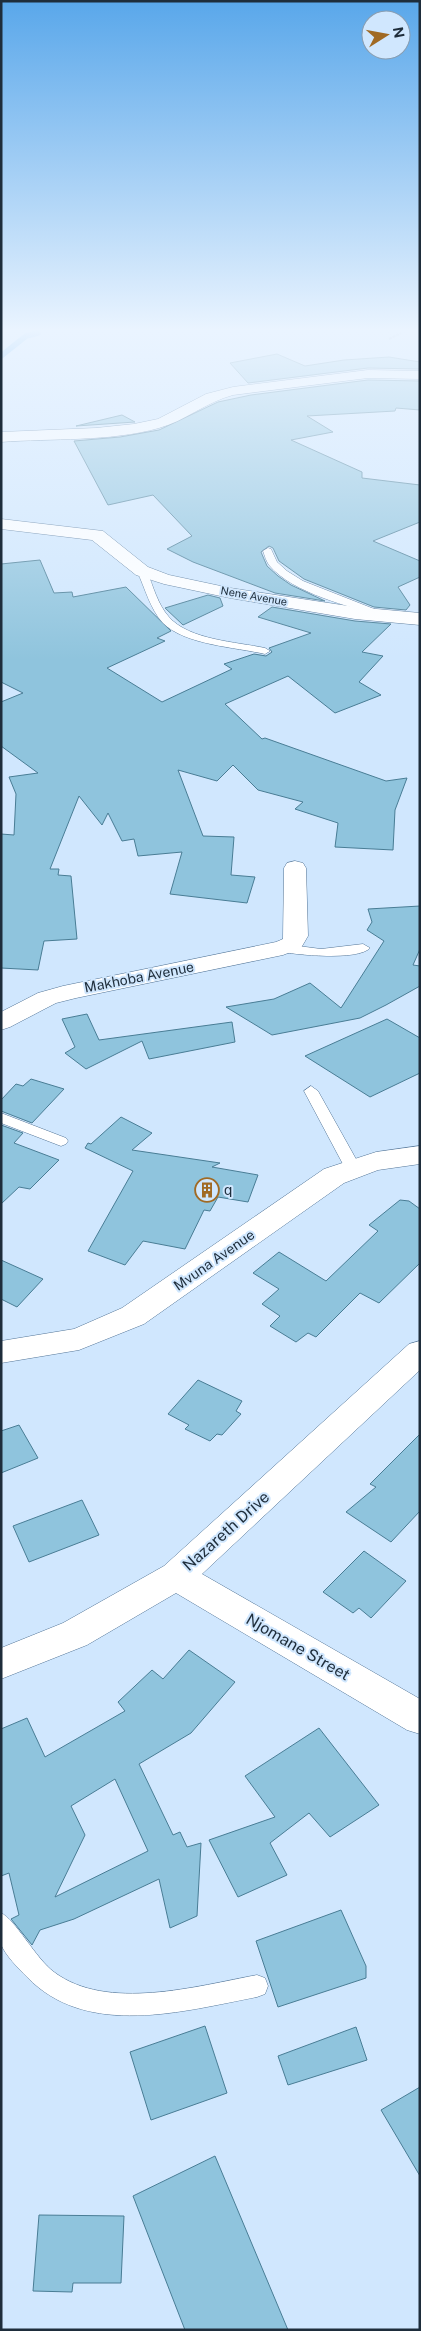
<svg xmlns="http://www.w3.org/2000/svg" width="421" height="2331" viewBox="0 0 421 2331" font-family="'Public Sans',sans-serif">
<rect width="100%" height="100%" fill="#d0e7fe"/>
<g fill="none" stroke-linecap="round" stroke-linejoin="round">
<!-- stream -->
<path stroke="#2393ed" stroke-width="5.5" d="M1,356l25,-20 12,-3"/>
</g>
<!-- building -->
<path fill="#8fc4dd" stroke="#497d95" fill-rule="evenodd" d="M277,354l28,12 39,-6 45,-3 31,5v7l-52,-1 -120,15 -18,-20z
M368,380l52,1v29l-24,-2 -1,3 -88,5 26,16 -42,8 71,32v6l58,7v37l-47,19 47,20v16l-22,10 12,18 -4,5 -32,-3 -70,-28 -25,-18 -6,-13 -4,-2 -8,6 6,14 11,10 13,9 34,16 -50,-8 -82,-31 -26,-13 25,-13 -39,-41 -45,10 -34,-64 46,-4 39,-7 59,-28 33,-7z
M122,415l13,7 -59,4z
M40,560l14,33 18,-1 1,5 53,-10 45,44 -14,7 8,3 -58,27 55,34 70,-33 -8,-5 30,-10 12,2 6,-4 -3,-4 42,-15 -53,-16 14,-10 83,14 36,3 -29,28 21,4 -24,26 22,13 -46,18 -47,-37 -63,28 37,35 3,-1 121,43 21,-3 -12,32 -2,40 -58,-3 3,-24 -43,-14 8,-7 -45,-12 -25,-25 -16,16 -39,-11 25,66 31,1 -3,38 24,2 -8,26 -77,-9 12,-42 -44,4 -4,-17 -12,2 -14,-28 -6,12 -23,-29 -29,73h9l-1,6 13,1 6,63 -33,2 -6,29 -37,-2v-134l13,1 2,-41 -7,-17 29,-4 -37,-27v-44l22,-9 -22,-11v-118z
M208,595l12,3 3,8 -40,19 -18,-17z
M420,906v43l-7,16 7,1v20l-34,19 -26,13 -88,17 -46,-28 48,-8 36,-16 31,25 43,-67 -17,-11 5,-8 -4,-13z
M87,1014l12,26 133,-18 3,20 -86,17 -7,-18 -56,28 -21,-16 10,-6 -13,-28z
M387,1019l33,19v35l-50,24 -65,-41z
M31,1079l33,10 -32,34 -31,-12v-11l15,-16 7,2z
M121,1117l31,16 -20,17 88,13 -8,4 46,8 -10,27 -30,-5 -8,14 -6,-1 -19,39 -42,-8 -18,24 -37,-14 45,-80 -48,-23 3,-5 3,1z
M1,1125l22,8 -9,10 45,17 -29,29 -11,-2 -18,17z
M400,1200l9,1 11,8v54l-41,40 -19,-10 -44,44 -8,-4 -12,9 -26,-16 10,-10 -18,-12 17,-15 -26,-16 26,-21 47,29 52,-50 -9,-6z
M1,1260l42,19 -26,28 -16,-8z
M198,1380l44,21 -6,10 5,3 -19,21 -5,-1 -7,7 -25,-12 4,-4 -21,-11z
M19,1425l19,33 -37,15v-42z
M420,1434v77l-29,31 -45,-30 30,-25 -6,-3z
M82,1500l17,35 -70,27 -16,-36z
M364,1551l42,30 -35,37 -12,-10 -6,5 -30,-21z
M189,1650l46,32 -44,51 -52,31 34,71 7,-3 7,15 14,-4 -4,73 -27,12 -11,-49 -85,40 -34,11 -8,15 -21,-26 8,-4 -10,-42 -8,3v-147l26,-11 18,39 80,-46 -7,-9 34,-32 11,9zM115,1779l33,72 -93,46 30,-62 -14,-29z
M319,1728l60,77 -49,32 -21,-24 -39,30 17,32 -49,22 -29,-57 66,-23 -30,-41z
M341,1910l25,56v12l-88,29 -22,-66z
M205,2026l22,67 -76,27 -21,-68z
M356,2027l11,33 -79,25 -10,-29z
M420,2087v89l-39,-66z
M215,2156l73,174h-103l-52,-134z
M39,2215l85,1 -3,67h-48l-1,9 -39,-1z"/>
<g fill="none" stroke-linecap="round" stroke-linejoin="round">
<!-- service casing -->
<g stroke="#537597" stroke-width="1">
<path id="service" d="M268,548l3,1 6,13 10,9 16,10 89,35 -5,3 -4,-1c-34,-13 -90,-24 -114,-53 -3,-4 -4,-9 -6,-14z
M142,568l5,3c6,15 11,34 22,46 20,23 68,25 96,31l5,3 -5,3c-30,-7 -80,-9 -102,-31 -13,-14 -18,-35 -26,-52z
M283,944l38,5 42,-5 7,4c-12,13 -75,7 -92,3l-2,-3z
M311,1086l7,5 43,77 -3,4h-10l-3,-4 -41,-77z
M1,1113l65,25 2,3 -2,3 -5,2 -60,-23z
M1,1913c14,6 35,46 53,59 53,40 143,14 203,3l8,3 3,8 -3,8 -8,3c-73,14 -170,42 -230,-20 -8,-8 -22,-22 -26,-33 -1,-8 0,-22 0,-31z"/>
</g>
<!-- minor casing -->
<g stroke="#537597" stroke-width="1">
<path id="minor" d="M368,370l52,1v8l-52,-1 -135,17c-27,7 -48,26 -74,33 -51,14 -106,10 -158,14v-10l95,-4 38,-4 24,-5 48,-25 27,-7z
M1,519l102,12 45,36 21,8 61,13 125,19 65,6v12l-65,-6 -125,-21 -66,-14 -28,-9 -44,-35 -91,-11z
M295,861l8,2 3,5 2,68 -7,12 -18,7 -207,43 -20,5 -46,24 -9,3v-18l37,-19 25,-7 213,-44 7,-3 1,-71 3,-5z
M420,1146v18l-42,6 -34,13 -200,141 -65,26 -78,13v-22l73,-12 48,-21 202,-139 52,-17z
M420,1341v29l-218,204 218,125v35l-13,-4 -231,-137 -89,52 -86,34v-31l62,-25 101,-57 245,-222z"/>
</g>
<!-- path -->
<path stroke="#798c9f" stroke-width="2" stroke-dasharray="3 1" stroke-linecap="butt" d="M389,339l12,-6"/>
<!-- service -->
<use href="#service" fill="#fff" fill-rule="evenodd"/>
<!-- minor -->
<use href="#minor" fill="#fff" fill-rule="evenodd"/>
</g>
<!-- sky -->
<linearGradient id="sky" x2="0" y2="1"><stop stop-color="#59a7ea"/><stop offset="0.5" stop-color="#eaf4ff"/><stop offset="1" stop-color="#eaf4ff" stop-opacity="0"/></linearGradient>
<rect width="421" height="660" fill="url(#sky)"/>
<!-- icons -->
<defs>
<g id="building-ring" transform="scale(1.25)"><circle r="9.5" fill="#d0e7fe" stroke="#a06a24" stroke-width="1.5"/><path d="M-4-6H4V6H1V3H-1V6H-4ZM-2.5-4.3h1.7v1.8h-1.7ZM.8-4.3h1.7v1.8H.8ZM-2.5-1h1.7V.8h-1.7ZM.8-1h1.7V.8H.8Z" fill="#a06a24"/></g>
</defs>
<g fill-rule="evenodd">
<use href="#building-ring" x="207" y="1190"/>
</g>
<g text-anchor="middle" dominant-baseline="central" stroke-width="4" stroke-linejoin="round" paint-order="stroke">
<!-- far-street labels -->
<g font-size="11" fill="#1e2d3b" stroke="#d0e7fe">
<text transform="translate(254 596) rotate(10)">Nene Avenue</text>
</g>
<!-- street labels -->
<g font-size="14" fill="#1e2d3b" stroke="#d0e7fe">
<text transform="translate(139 977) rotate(-11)">Makhoba Avenue</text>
<text transform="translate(214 1260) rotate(-35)">Mvuna Avenue</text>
</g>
<!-- poi labels -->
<g font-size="14" fill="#1e2d3b" stroke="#d0e7fe" text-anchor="start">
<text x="224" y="1190">q</text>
</g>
<!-- near-street labels -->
<g font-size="16" fill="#1e2d3b" stroke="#d0e7fe">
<text transform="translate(226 1531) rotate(-42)">Nazareth Drive</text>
<text transform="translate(298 1647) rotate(30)">Njomane Street</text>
</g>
</g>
<!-- border -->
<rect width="421" height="2331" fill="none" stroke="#1e2d3b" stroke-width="5"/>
<!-- north arrow -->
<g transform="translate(386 35) rotate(79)"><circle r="24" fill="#d0e7fe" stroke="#899db0"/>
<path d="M0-4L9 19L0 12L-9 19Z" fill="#a06a24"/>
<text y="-8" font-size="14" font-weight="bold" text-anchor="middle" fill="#1e2d3b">N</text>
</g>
</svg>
